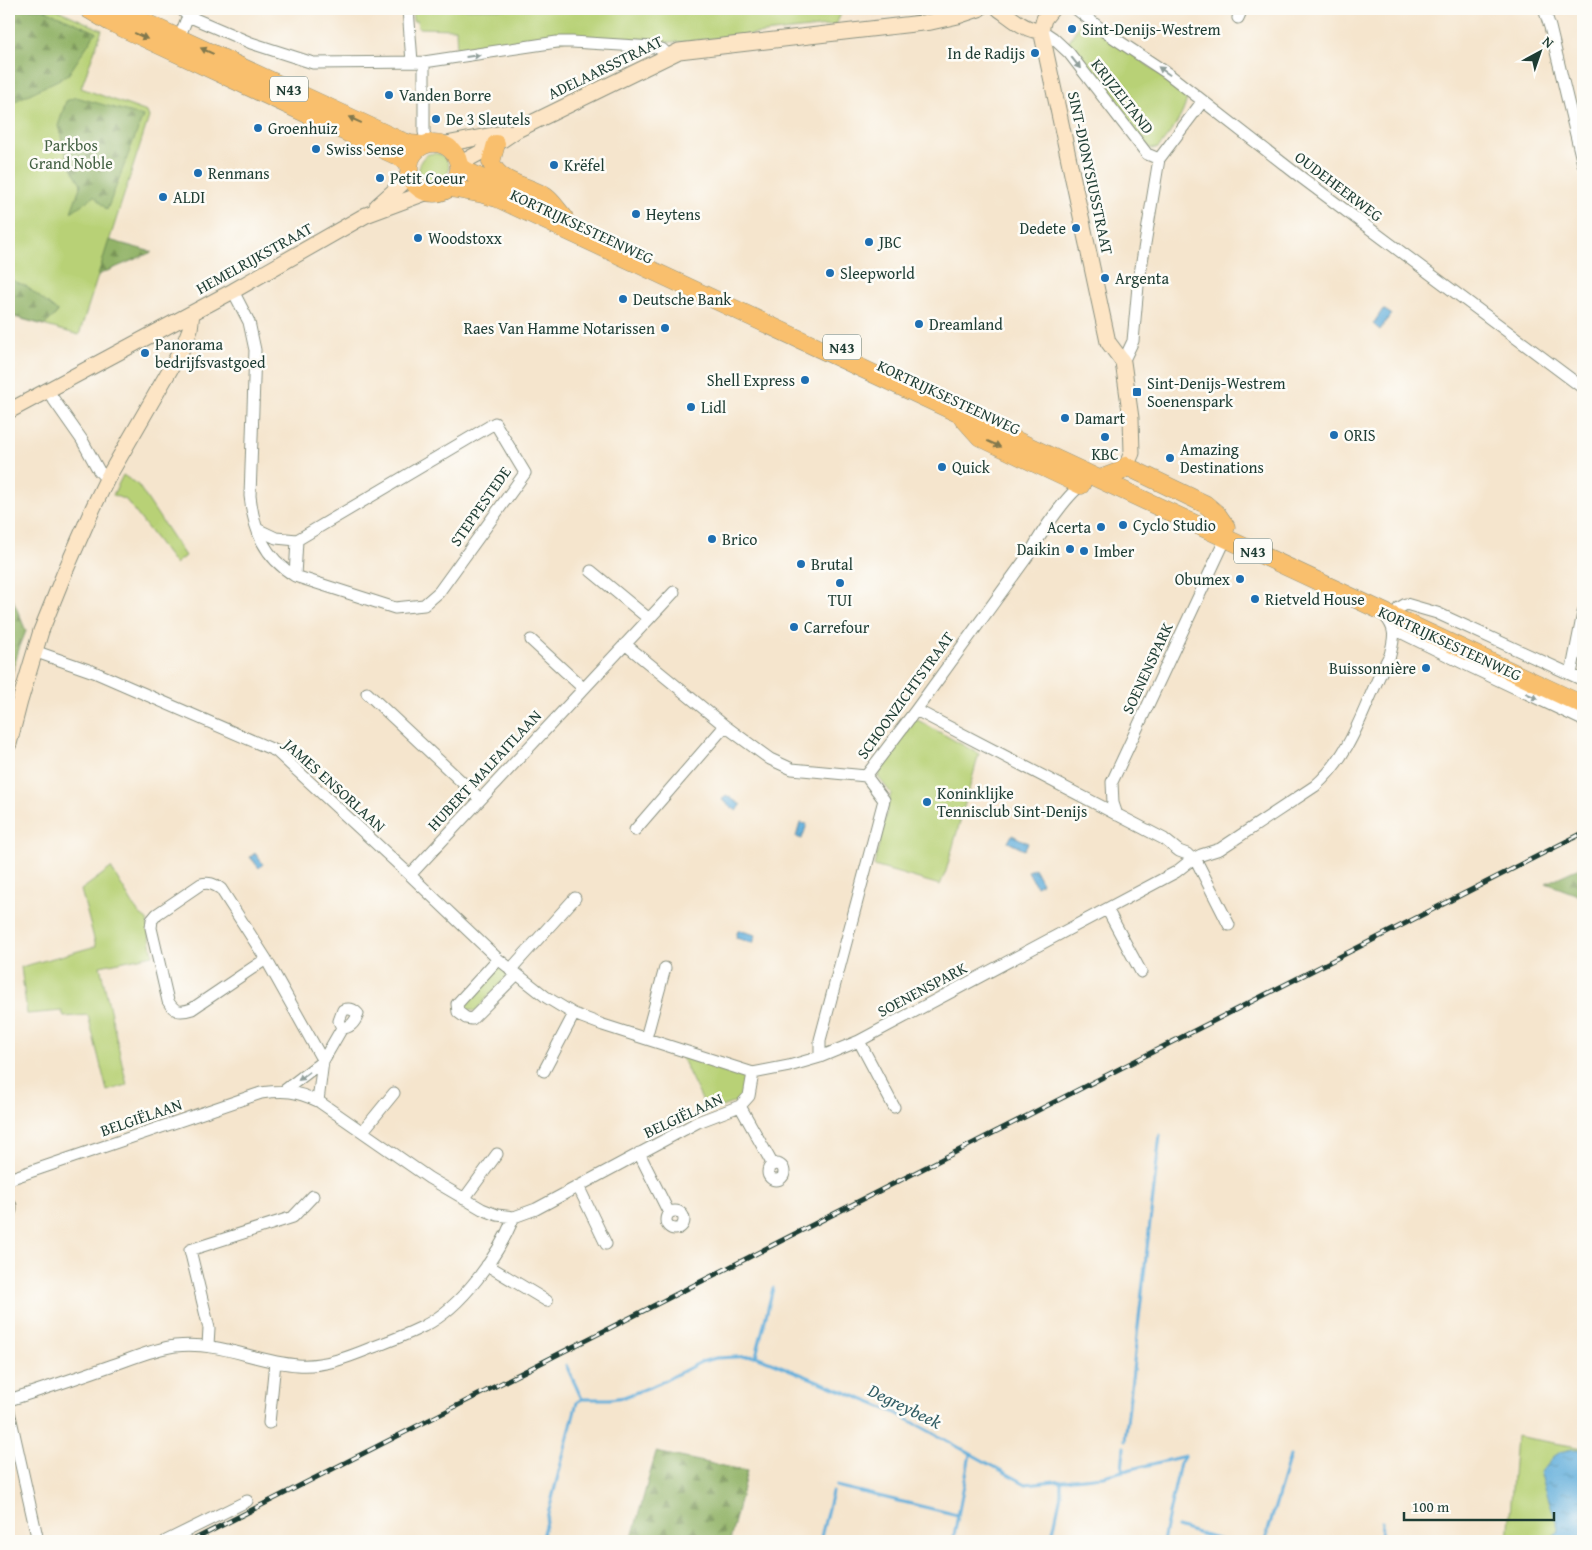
<svg xmlns="http://www.w3.org/2000/svg" width="1592" height="1550" viewBox="0 0 1592 1550" font-family="'Gentium Book Plus',serif">
<defs>
<pattern id="forest-firs" width="22" height="20" patternUnits="userSpaceOnUse" patternTransform="scale(1.25)"><rect width="22" height="20" fill="#92b367"/><path d="M5 1l3.5 6h-7zM16 11l3.5 6h-7z" fill="#779356"/></pattern>
<pattern id="water-ripples" width="26" height="14" patternUnits="userSpaceOnUse" patternTransform="scale(1.25)"><rect width="26" height="14" fill="#63afdb"/><path d="M2 4q2-2 4 0t4 0M15 11q2-2 4 0t4 0" fill="none" stroke="#5190b2"/></pattern>
</defs>
<rect width="100%" height="100%" fill="#fdfcf7"/>
<filter id="ink" filterUnits="userSpaceOnUse"><feTurbulence type="fractalNoise" baseFrequency=".02" numOctaves="2"/><feDisplacementMap in="SourceGraphic" scale="10" xChannelSelector="R" yChannelSelector="G"/><feConvolveMatrix kernelMatrix="1 2 1 2 8 2 1 2 1" color-interpolation-filters="sRGB"/></filter>
<filter id="wash" filterUnits="userSpaceOnUse"><feTurbulence type="fractalNoise" baseFrequency=".0096" numOctaves="4" result="noise"/><feDisplacementMap in="SourceGraphic" scale="20" xChannelSelector="R" yChannelSelector="G"/><feGaussianBlur stdDeviation="1.12" result="paint"/><feColorMatrix in="noise" values="0 0 0 0 0 0 0 0 0 0 0 0 0 0 0 0 0 1.4 0 .05"/><feComposite in="paint" operator="in"/></filter>
<g filter="url(#wash)">
<rect width="100%" height="100%" fill="#f5e5cd"/>
<!-- green -->
<path fill="#b8d176" stroke="#6c8755" d="M9,9h47l46,21 -21,58 66,24 2,5 -70,218 -65,-18 -5,-6z
M412,9h431l-7,16 -153,17h-17l-90,-4 -119,15 -1,-24 -38,-1 -1,-7h-4z
M1083,19l84,60 20,19c-4,20 -16,34 -29,50l-6,1 -7,-4 -78,-101z
M419 168a15 15 0 1 1 30 0a15 15 0 1 1-30 0Z
M123,475l15,10 47,71 -10,8 -49,-64 -13,-5z
M914,718l65,36 -33,117 -6,14 -66,-19 17,-73 -13,-16 7,-20z
M111,868l28,46 8,6 6,35 -53,11 27,119 -20,6 -19,-76 -24,2 -2,-6 -35,3 -6,-47 75,-21 -15,-56z
M496,965l12,8 -1,3 -32,35 -6,-1 -5,-5 -1,-5z
M680,1055l57,17 9,10 -2,14 -6,5 -30,11z
M1516,1436l67,12v93h-75z"/>
<!-- forest -->
<path fill="url(#forest-firs)" stroke="#58784e" d="M9,9h34l53,23 -28,43 -59,29z
M76,97l67,19 -36,94 -13,-14 -23,16 10,-28 -12,-20 -11,-38 8,-25z
M109,240l43,12 -54,23z
M9,279l17,7 32,26 -13,13 -36,-10z
M9,590l17,41 -7,18 -10,35z
M1583,866v31l-37,-14z
M656,1452l91,19 -17,70h-99z"/>
<!-- water -->
<path fill="url(#water-ripples)" stroke="#417688" d="M1383,309l8,5 -11,16 -7,-6z
M726,795l15,10 -4,6 -15,-11z
M800,823l7,1 -5,15 -6,-2z
M1012,835l16,8 -4,7 -16,-8z
M255,853l8,11 -4,4 -9,-11z
M1034,868l8,15 -6,3 -8,-15z
M738,930l18,5 -3,8 -17,-5z
M1576,1449l7,1v91h-37l13,-10 -19,-59c11,-14 17,-22 36,-23z"/>
<g fill="none" stroke-linecap="round" stroke-linejoin="round">
<!-- stream -->
<path stroke="#63afdb" stroke-width="3" d="M756,1356l17,-68
M566,1365l16,34h28l14,-2 36,-14 41,-21 15,-4 40,-2 138,56 132,72 77,-8 82,-20 -5,7 -17,78
M1125,1440l35,-305
M1122,1471l2,-24
M836,1486l122,29
M1177,1527l47,14
M541,1541l36,-139 5,-3
M820,1541l12,-49
M953,1541l17,-87
M1051,1541l10,-47v-13
M1265,1541l25,-85
M1381,1541l1,-19"/>
</g>
</g>
<g filter="url(#ink)">
<g fill="none" stroke-linecap="round" stroke-linejoin="round">
<!-- street casing -->
<g stroke="#8a9180" stroke-width="13">
<path id="street" d="M181,9l7,7 63,27 62,20 111,-1 133,-20h15l81,5 9,2 6,6
M408,9l4,53
M1076,9l29,23 62,41 127,99 289,216
M1544,9l6,18 33,137
M1238,18l4,-9
M1041,30l12,8 16,15 78,101 12,5
M179,38l9,-22
M424,62v70l3,11
M233,291l16,31 6,28 -5,146c4,35 14,61 45,80l2,-36
M1123,362l10,-21 5,-55 21,-127 43,-57
M47,390l35,50 17,31 8,8
M257,529l19,9 21,2 198,-117 30,50 -86,119 -15,13 -29,3 -100,-32
M591,571l58,48
M1399,608l7,-4 31,9 146,67
M1394,629l77,38 112,53
M531,640l52,48
M625,644l100,82 45,33 22,10 74,7
M34,651l60,21 182,79 134,124 88,84 48,38 28,17 29,11 150,48 36,-7 31,-9 39,-16 317,-169 15,-12 10,-5 19,-6 95,-63c41,-36 49,-85 75,-131 4,-17 7,-25 -5,-39
M1571,674l12,-61
M367,693l113,106
M916,710l248,129 15,12 8,3 5,5
M1117,815l-4,-12 -1,-21 114,-244
M635,830l90,-104
M1195,858l34,67
M410,875l264,-283
M1107,909l34,63
M266,959l-74,50c-12,4 -18,3 -24,-8l-17,-73 1,-8 5,-6 44,-30c8,-2 13,0 20,5l45,70 57,102
M498,959l-41,45 1,8 8,6 6,1 44,-44
M510,970l65,-72
M646,1038l19,-70
M859,1041l35,66
M820,1057v-17l64,-240 -18,-24 50,-66 116,-160c9,-17 37,-59 54,-68
M544,1071l30,-57
M285,1090l38,-29
M318,1101l5,-40 19,-33 -3,-7 4,-11c7,-2 10,-1 15,4 -3,8 -7,14 -16,14
M740,1106l33,59
M363,1131l31,-38
M639,1153l30,60
M768 1172a8 8 0 1 1 16 0a8 8 0 1 1-16 0Z
M9,1179l252,-86c25,-3 34,-2 57,8l111,77 53,31 15,6 17,2 22,-8 162,-87 42,-16 9,-10 4,-23
M578,1186l28,58
M464,1199l33,-45
M666 1220a9 9 0 1 1 18 0a9 9 0 1 1-18 0Z
M487,1265l60,36
M208,1345l1,-17 -19,-78 103,-33 20,-21
M9,1400c35,-11 70,-23 104,-35 20,-7 41,-16 62,-19 47,-5 79,16 123,19 25,2 51,-8 73,-17 18,-7 36,-13 53,-22 38,-19 74,-70 90,-109
M9,1411l29,130
M269,1423l6,-61
M166,1541l81,-40"/>
</g>
<!-- secondary casing -->
<g stroke="#8a9180" stroke-width="17">
<path id="secondary" d="M999,9c11,7 28,24 42,21
M1052,9l-8,10 -3,11 67,312 15,20 8,56 1,35 -6,13
M446,144l62,-12
M459,164l37,-20 21,-14 162,-79 252,-29 27,-6 21,-7
M377,206l27,-24 5,-10
M9,411l224,-120 133,-76 62,-23
M9,744l11,-43 21,-70 23,-57 29,-66 14,-29 76,-132 7,-18 2,-16
M9,1206v4"/>
</g>
<!-- primary casing -->
<g stroke="#8a9180" stroke-width="19">
<path id="primary" d="M88,9l22,13 300,140
M116,9l283,131 11,4 12,1
M409 168a25 25 0 1 1 50 0a25 25 0 1 1-50 0Z
M496,144l-5,18c8,22 37,23 55,35 7,5 12,14 18,20
M459,167l50,25
M450,188l33,6 14,4 1086,507
M963,418l17,19 101,48
M1100,479l21,-8 5,-5 79,38 12,10 9,13"/>
</g>
<!-- street -->
<use href="#street" stroke="#fff" stroke-width="11"/>
<!-- secondary -->
<use href="#secondary" stroke="#fde5c5" stroke-width="15"/>
<!-- primary -->
<use href="#primary" stroke="#f9bf6d" stroke-width="18"/>
<!-- rail casing -->
<g stroke="#1f3d34" stroke-width="5">
<path id="rail" d="M191,1541l1392,-708"/>
</g>
<!-- rail -->
<use href="#rail" stroke="#fdfcf7" stroke-width="3" stroke-dasharray="9" stroke-linecap="butt"/>
</g>
<!-- one-way arrows -->
<defs><path id="oneway-solid" d="M-6-.8H1V-3.2L6.5 0L1 3.2V.8H-6Z" transform="scale(1.25)"/></defs>
<g fill="#81784e">
<use href="#oneway-solid" transform="translate(141 36) rotate(25)"/>
<use href="#oneway-solid" transform="translate(207 51) rotate(-155)"/>
<use href="#oneway-solid" transform="translate(355 120) rotate(-155)"/>
<use href="#oneway-solid" transform="translate(994 444) rotate(25)"/>
</g>
<g fill="#8f9e9a">
<use href="#oneway-solid" transform="translate(473 56) rotate(-7)"/>
<use href="#oneway-solid" transform="translate(1076 63) rotate(52)"/>
<use href="#oneway-solid" transform="translate(1164 71) rotate(-145)"/>
<use href="#oneway-solid" transform="translate(1532 696) rotate(25)"/>
<use href="#oneway-solid" transform="translate(304 1076) rotate(143)"/>
</g>
</g>
<!-- markers -->
<g fill="#1f6fb2" stroke="#fdfcf7" stroke-width="2">
<circle cx="1072" cy="29" r="5"/>
<circle cx="1035" cy="53" r="5"/>
<circle cx="389" cy="95" r="5"/>
<circle cx="436" cy="119" r="5"/>
<circle cx="258" cy="128" r="5"/>
<circle cx="316" cy="149" r="5"/>
<circle cx="554" cy="165" r="5"/>
<circle cx="198" cy="173" r="5"/>
<circle cx="380" cy="178" r="5"/>
<circle cx="163" cy="197" r="5"/>
<circle cx="636" cy="214" r="5"/>
<circle cx="1076" cy="228" r="5"/>
<circle cx="418" cy="238" r="5"/>
<circle cx="869" cy="242" r="5"/>
<circle cx="830" cy="273" r="5"/>
<circle cx="1105" cy="278" r="5"/>
<circle cx="623" cy="299" r="5"/>
<circle cx="919" cy="324" r="5"/>
<circle cx="665" cy="328" r="5"/>
<circle cx="145" cy="353" r="5"/>
<circle cx="805" cy="380" r="5"/>
<rect x="1132" y="387" width="10" height="10" rx="2.5"/>
<circle cx="691" cy="407" r="5"/>
<circle cx="1065" cy="418" r="5"/>
<circle cx="1334" cy="435" r="5"/>
<circle cx="1105" cy="437" r="5"/>
<circle cx="1170" cy="458" r="5"/>
<circle cx="942" cy="467" r="5"/>
<circle cx="1123" cy="525" r="5"/>
<circle cx="1101" cy="527" r="5"/>
<circle cx="712" cy="539" r="5"/>
<circle cx="1070" cy="549" r="5"/>
<circle cx="1084" cy="551" r="5"/>
<circle cx="801" cy="564" r="5"/>
<circle cx="1240" cy="579" r="5"/>
<circle cx="840" cy="583" r="5"/>
<circle cx="1255" cy="599" r="5"/>
<circle cx="794" cy="627" r="5"/>
<circle cx="1426" cy="668" r="5"/>
<circle cx="927" cy="802" r="5"/>
</g>
<g text-anchor="middle" dominant-baseline="central" stroke-width="5" stroke-linejoin="round" paint-order="stroke">
<!-- shield labels -->
<g fill="#fdfcf7" stroke="#62766e" stroke-width="1">
<rect x="270" y="76.5" width="38" height="25" rx="4"/>
<rect x="823" y="334.5" width="38" height="25" rx="4"/>
<rect x="1234" y="538.5" width="38" height="25" rx="4"/>
</g>
<g font-size="15" font-weight="bold" fill="#1f3d34">
<text x="289" y="89">N43</text>
<text x="842" y="347">N43</text>
<text x="1253" y="551">N43</text>
</g>
<!-- poi labels -->
<g font-size="16" fill="#1f3d34" stroke="#fdfcf7" text-anchor="start">
<text x="1082" y="29">Sint-Denijs-Westrem</text>
<text x="1025" y="53" text-anchor="end">In de Radijs</text>
<text x="399" y="95">Vanden Borre</text>
<text x="446" y="119">De 3 Sleutels</text>
<text x="268" y="128">Groenhuiz</text>
<text x="326" y="149">Swiss Sense</text>
<text x="564" y="165">Krëfel</text>
<text x="208" y="173">Renmans</text>
<text x="390" y="178">Petit Coeur</text>
<text x="173" y="197">ALDI</text>
<text x="646" y="214">Heytens</text>
<text x="1066" y="228" text-anchor="end">Dedete</text>
<text x="428" y="238">Woodstoxx</text>
<text x="879" y="242">JBC</text>
<text x="840" y="273">Sleepworld</text>
<text x="1115" y="278">Argenta</text>
<text x="633" y="299">Deutsche Bank</text>
<text x="929" y="324">Dreamland</text>
<text x="655" y="328" text-anchor="end">Raes Van Hamme Notarissen</text>
<text x="155" y="344">Panorama<tspan x="155" dy="18">bedrijfsvastgoed</tspan></text>
<text x="795" y="380" text-anchor="end">Shell Express</text>
<text x="1147" y="383">Sint-Denijs-Westrem<tspan x="1147" dy="18">Soenenspark</tspan></text>
<text x="701" y="407">Lidl</text>
<text x="1075" y="418">Damart</text>
<text x="1344" y="435">ORIS</text>
<text x="1180" y="449">Amazing<tspan x="1180" dy="18">Destinations</tspan></text>
<text x="1105" y="454" text-anchor="middle">KBC</text>
<text x="952" y="467">Quick</text>
<text x="1133" y="525">Cyclo Studio</text>
<text x="1091" y="527" text-anchor="end">Acerta</text>
<text x="722" y="539">Brico</text>
<text x="1060" y="549" text-anchor="end">Daikin</text>
<text x="1094" y="551">Imber</text>
<text x="811" y="564">Brutal</text>
<text x="1230" y="579" text-anchor="end">Obumex</text>
<text x="1265" y="599">Rietveld House</text>
<text x="840" y="600" text-anchor="middle">TUI</text>
<text x="804" y="627">Carrefour</text>
<text x="1416" y="668" text-anchor="end">Buissonnière</text>
<text x="937" y="793">Koninklijke<tspan x="937" dy="18">Tennisclub Sint-Denijs</tspan></text>
</g>
<!-- street labels -->
<g font-size="16" fill="#1f3d34" stroke="#fdfcf7">
<text transform="translate(605 67) rotate(-26)">ADELAARSSTRAAT</text>
<text transform="translate(1123 96) rotate(52)">KRIJZELTAND</text>
<text transform="translate(1091 173) rotate(78)">SINT-DIONYSIUSSTRAAT</text>
<text transform="translate(1339 186) rotate(37)">OUDEHEERWEG</text>
<text transform="translate(582 226) rotate(25)">KORTRIJKSESTEENWEG</text>
<text transform="translate(254 258) rotate(-29)">HEMELRIJKSTRAAT</text>
<text transform="translate(949 397) rotate(25)">KORTRIJKSESTEENWEG</text>
<text transform="translate(480 506) rotate(-55)">STEPPESTEDE</text>
<text transform="translate(1450 643) rotate(25)">KORTRIJKSESTEENWEG</text>
<text transform="translate(1147 668) rotate(-65)">SOENENSPARK</text>
<text transform="translate(905 695) rotate(-54)">SCHOONZICHTSTRAAT</text>
<text transform="translate(484 770) rotate(-47)">HUBERT MALFAITLAAN</text>
<text transform="translate(335 785) rotate(42)">JAMES ENSORLAAN</text>
<text transform="translate(922 989) rotate(-28)">SOENENSPARK</text>
<text transform="translate(683 1115) rotate(-25)">BELGIËLAAN</text>
<text transform="translate(141 1117) rotate(-19)">BELGIËLAAN</text>
</g>
<!-- park labels -->
<g font-size="16" fill="#456244" stroke="#fdfcf7">
<text x="71" y="145">Parkbos<tspan x="71" dy="18">Grand Noble</tspan></text>
</g>
<!-- water labels -->
<g font-size="18" font-style="italic" fill="#335f66" stroke="#fdfcf7">
<text transform="translate(905 1406) rotate(26)">Degreybeek</text>
</g>
</g>
<!-- margin -->
<rect width="1592" height="1550" fill="none" stroke="#fdfcf7" stroke-width="30"/>
<!-- north arrow -->
<g transform="translate(1540 52) rotate(40)" stroke="#fdfcf7" stroke-width="4" paint-order="stroke">
<path d="M0-4L9 19L0 12L-9 19Z" fill="#1f3d34"/>
<text y="-8" font-size="14" font-weight="bold" text-anchor="middle" fill="#1f3d34">N</text>
</g>
<!-- scale -->
<path d="M1404 1512v8h150v-8" fill="none" stroke="#1f3d34" stroke-width="2.5"/>
<text x="1412" y="1512" font-size="15" fill="#1f3d34" stroke="#fdfcf7" stroke-width="4" paint-order="stroke">100 m</text>
</svg>
